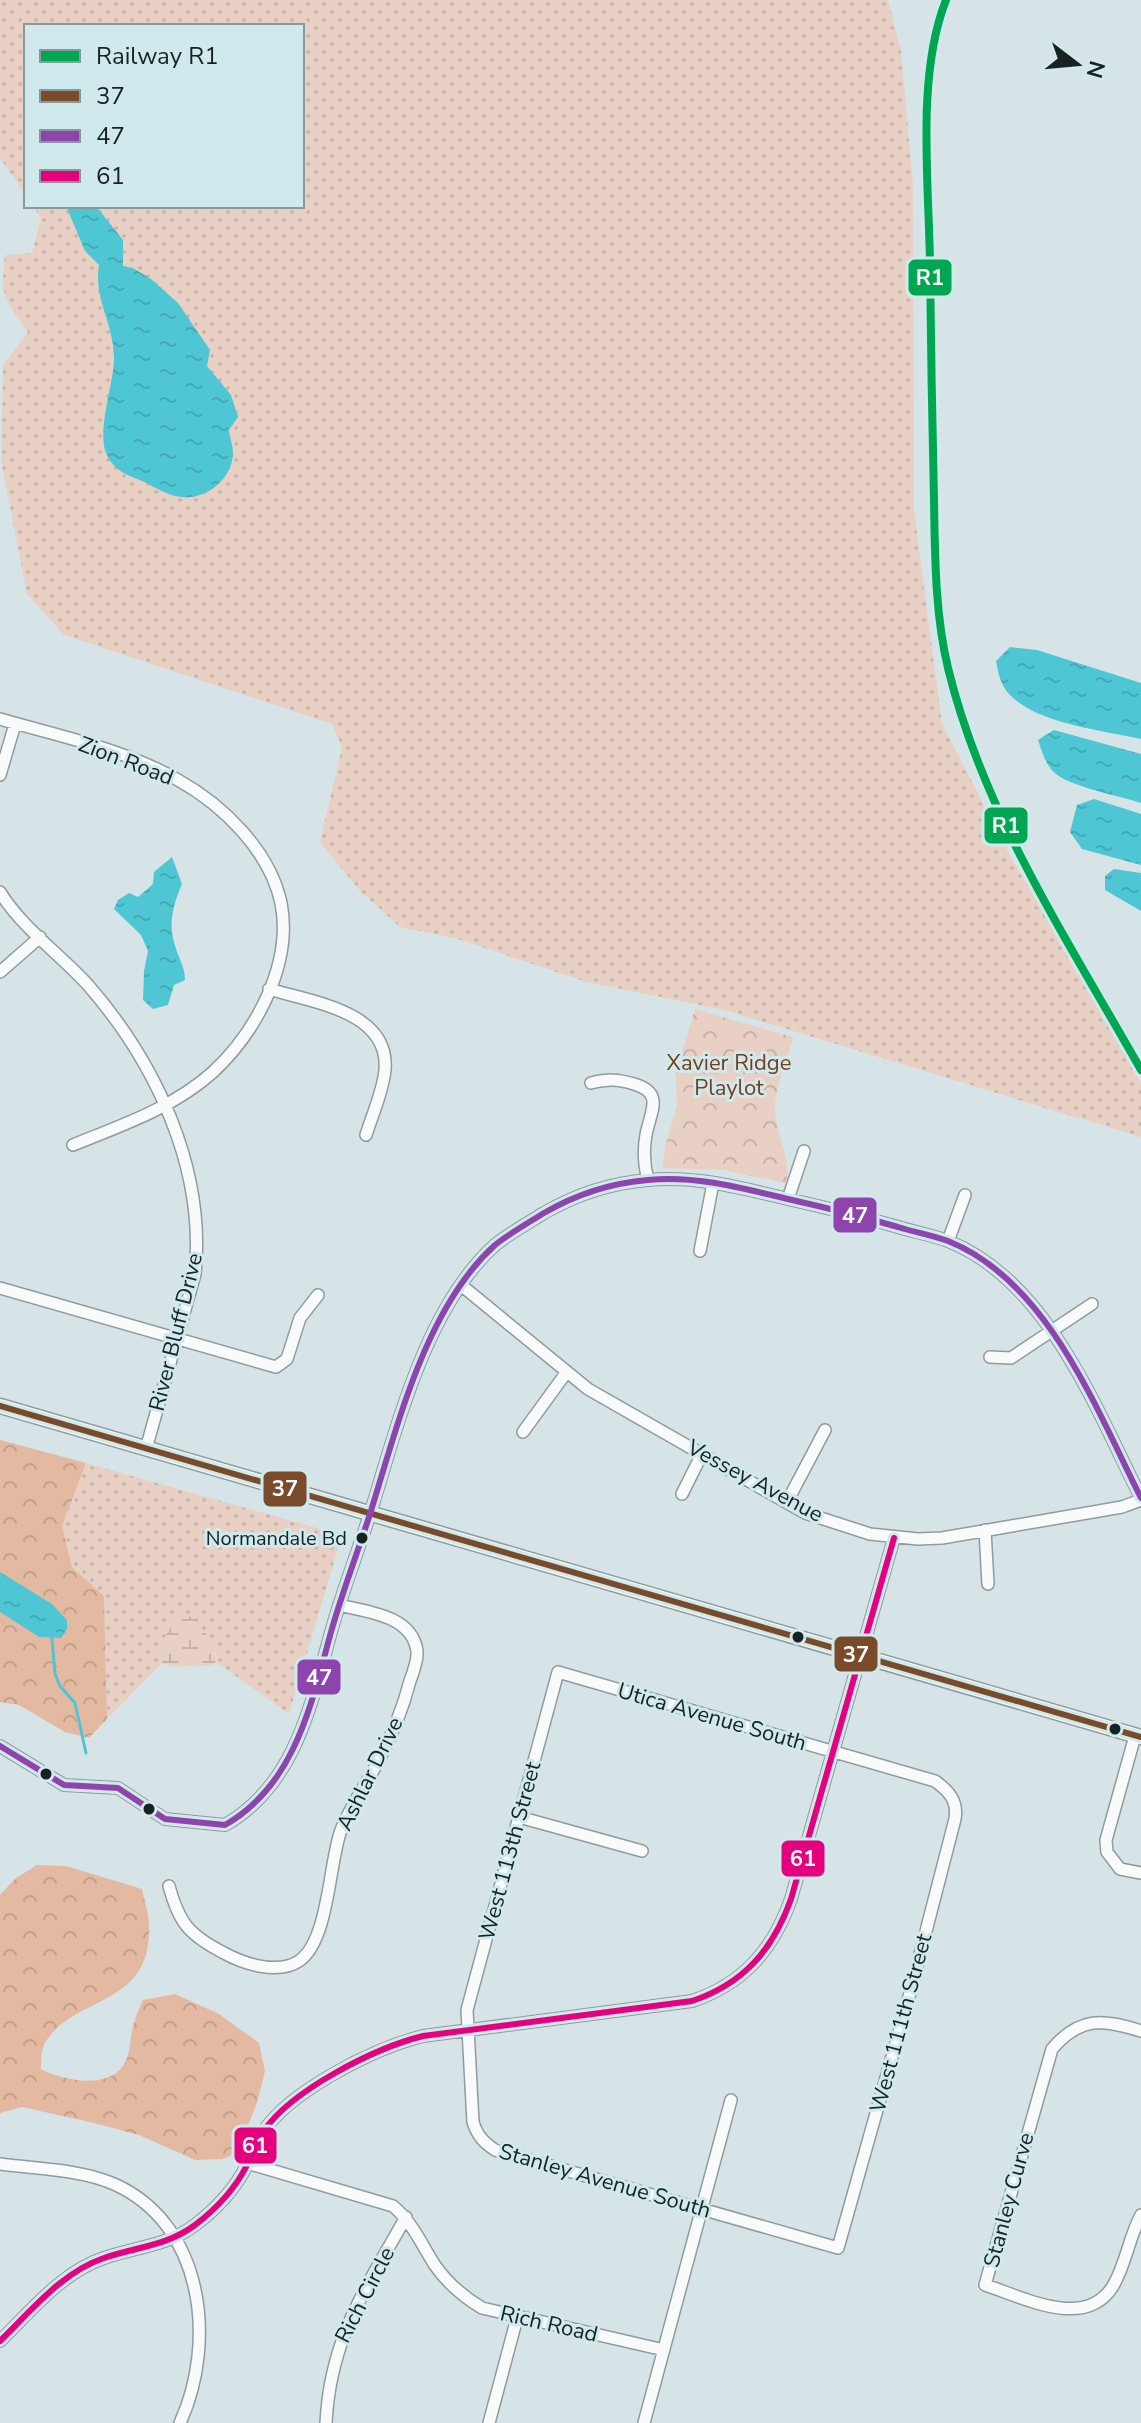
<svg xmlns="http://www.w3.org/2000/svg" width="1141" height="2423" viewBox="0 0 1141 2423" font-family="'Nunito Sans',sans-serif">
<defs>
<pattern id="grass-dots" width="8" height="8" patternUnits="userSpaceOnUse" patternTransform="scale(2)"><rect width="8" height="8" fill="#e8d1c4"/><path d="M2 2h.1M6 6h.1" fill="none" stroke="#c6b3a8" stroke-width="1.8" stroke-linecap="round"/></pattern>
<pattern id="forest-crowns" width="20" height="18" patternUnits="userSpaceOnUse" patternTransform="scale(2)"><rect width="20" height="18" fill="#e3baa1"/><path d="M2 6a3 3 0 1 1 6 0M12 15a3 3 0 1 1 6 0" fill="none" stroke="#c2a08a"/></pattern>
<pattern id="wetland-marsh" width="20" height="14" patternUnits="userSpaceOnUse" patternTransform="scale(2)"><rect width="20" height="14" fill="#e8d1c4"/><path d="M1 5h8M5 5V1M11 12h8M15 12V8" fill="none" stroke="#c6b3a8"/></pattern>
<pattern id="park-crowns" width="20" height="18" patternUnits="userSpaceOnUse" patternTransform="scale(2)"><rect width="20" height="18" fill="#e8d1c4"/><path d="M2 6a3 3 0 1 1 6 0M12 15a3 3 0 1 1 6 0" fill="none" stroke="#c6b3a8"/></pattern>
<pattern id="water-ripples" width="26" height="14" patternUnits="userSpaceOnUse" patternTransform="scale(2)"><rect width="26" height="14" fill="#4fc6d4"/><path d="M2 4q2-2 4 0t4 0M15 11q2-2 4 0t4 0" fill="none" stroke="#44aab6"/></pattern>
</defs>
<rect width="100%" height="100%" fill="#d6e4e7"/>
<!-- grass -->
<path fill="url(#grass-dots)" d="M0,0h888l13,50 12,135 1,326 28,213 72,139 64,103 63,117v54l-417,-127 -137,-28 -132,-44 -55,-11 -39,-35 -41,-50 22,-95 -10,-23 -268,-89 -37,-41 -26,-133 2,-96 25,-33c-24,-32 -28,-35 -23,-77l27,-2 9,-35 -8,-12h269v-180h-276v169l-26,-37z
M86,1463l256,72 -53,179 -73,-52v-9l-56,3 2,7 -55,56 -3,-123 -32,-29 -10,-41z"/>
<!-- forest -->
<path fill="url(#forest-crowns)" d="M0,1440l86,23 -24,63 10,41 32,29 3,123 -18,19 -24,-6 -46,-27 -19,-3z
M37,1865l29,1 76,23c2,11 7,25 7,36 4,84 -79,70 -105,120 -3,7 -3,17 -3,24 21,11 65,21 82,-3 9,-13 6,-29 11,-43 2,-8 6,-16 9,-23l32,-6 44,20 40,29 6,28 -8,32 -20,49 -14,7 -28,1 -56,-25 -45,-12 -72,-16 -22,6v-218l16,-17z"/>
<!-- wetland -->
<path fill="url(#wetland-marsh)" d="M185,1614c15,6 31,31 31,48l-5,3 -38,2 -11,-4c-5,-15 8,-42 23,-49z"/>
<!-- park -->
<path fill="url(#park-crowns)" d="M695,1009l98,28c-5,20 -19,54 -18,73 1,24 17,50 11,73l-62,-13 -62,-2 4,-25 11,-37 -1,-34z"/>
<!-- water -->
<path fill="url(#water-ripples)" d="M66,206h30l27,34v26l10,2 18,11 27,24 32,47 -3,16 24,29 7,22 -9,13c1,8 4,16 4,24 -1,25 -27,46 -51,43 -14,-1 -27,-10 -40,-16 -14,-6 -26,-9 -34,-24 -13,-21 5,-71 6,-96 1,-37 -21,-61 -15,-96l-14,-14z
M1010,647l27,3 104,33v56c-39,-9 -103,-15 -131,-44 -9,-9 -12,-22 -14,-34z
M1054,730l87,24v49c-21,-7 -69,-16 -85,-29 -10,-8 -14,-22 -18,-34z
M1094,799l47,15v51l-59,-16 -12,-17 7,-27z
M172,857l10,27c-8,19 -14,38 -8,58 3,14 11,23 11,38l-11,5 -6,20 -15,4 -10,-9 1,-29 4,-20 -7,-16 -27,-26 4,-9 11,-7 9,4 15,-13 1,-12z
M1114,869l27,4v38l-36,-21v-14z
M0,1572l52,32 15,16v9l-6,9 -22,-1 -39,-25z"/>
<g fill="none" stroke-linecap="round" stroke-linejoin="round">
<!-- stream -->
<path stroke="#4fc6d4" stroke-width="3" d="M52,1638l3,36 5,12 15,17 11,50"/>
<!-- minor casing -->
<g stroke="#909b9d" stroke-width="14">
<path id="minor" d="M0,719c59,17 124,30 178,61 45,25 92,71 103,123 12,61 -25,129 -68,169 -40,36 -91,53 -140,73
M0,775l15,-51
M0,892c22,36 60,62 88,93 68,78 118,184 107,289l-49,175
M0,972l40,-35
M269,989c42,13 121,22 116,81 -2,22 -13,45 -19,65
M591,1083c17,-4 26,-4 43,1 31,9 16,28 12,51 -3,16 -2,30 2,45
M788,1199l16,-48
M948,1241l17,-46
M700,1251l13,-68
M461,1285l127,104 217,124 65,21 48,5 24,-1 180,-31 19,-7
M0,1288l276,79 11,-8 13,-41 18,-23
M990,1357l21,1 81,-54
M523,1432l43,-59
M682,1494l20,-40
M787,1502l38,-72
M985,1530l3,54
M558,1672l377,109c14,10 23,20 20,38l-45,174 -72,255 -343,-98c-12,-8 -18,-15 -22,-28l-6,-112z
M1135,1736l-29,104 1,12 13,17 21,4
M0,1746l64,39 54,3 47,31 60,6c70,-40 86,-120 106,-193 11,-39 26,-78 39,-118 27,-86 55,-206 125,-269 15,-12 33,-22 49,-32 31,-18 68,-30 104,-33 49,-5 97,9 144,20 36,8 71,17 106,27 16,5 34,8 50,14 100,40 148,168 193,257
M519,1817l123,34
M169,1886c10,37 20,49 55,67 20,11 54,22 75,8 30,-20 30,-99 42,-131 10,-25 26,-47 38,-70 13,-25 24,-52 31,-79 3,-8 8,-21 7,-30 -5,-36 -50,-39 -78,-46
M1141,2031c-38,-12 -61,-15 -89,18l-67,236c38,12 100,46 128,1 13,-22 16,-49 28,-71
M247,2163l146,43c19,16 28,37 41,58 13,19 28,32 48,44l182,42
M0,2164c36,5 80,5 114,20 90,40 103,158 66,239
M0,2341c31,-30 62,-69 104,-83 32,-11 63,-12 91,-33 21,-16 40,-36 52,-60 5,-11 9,-23 16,-33 28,-42 112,-84 160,-96l269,-35c51,-17 81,-51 99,-102l103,-361
M326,2423c4,-84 40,-135 80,-206
M489,2423l28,-105
M644,2423l87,-323"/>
</g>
<!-- tertiary casing -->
<g stroke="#909b9d" stroke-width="17">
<path id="tertiary" d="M0,1406l1141,331"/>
</g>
<!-- minor -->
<use href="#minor" stroke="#f9fbfb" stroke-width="11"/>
<!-- tertiary -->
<use href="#tertiary" stroke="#f9fbfb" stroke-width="14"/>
<!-- bus-1 casing -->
<g stroke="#d0e9ed" stroke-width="12">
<path id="bus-1" d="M0,1406l1141,331"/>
</g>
<!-- bus-2 casing -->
<g stroke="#d0e9ed" stroke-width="12">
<path id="bus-2" d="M0,1746l64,39 54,3 47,31 60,6c70,-40 86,-120 106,-193 11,-39 26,-78 39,-118 27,-86 55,-206 125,-269 15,-12 33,-22 49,-32 31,-18 68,-30 104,-33 49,-5 97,9 144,20 36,8 71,17 106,27 16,5 34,8 50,14 100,40 148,168 193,257"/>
</g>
<!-- bus-3 casing -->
<g stroke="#d0e9ed" stroke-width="12">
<path id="bus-3" d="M0,2341c31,-30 62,-69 104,-83 32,-11 63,-12 91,-33 21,-16 40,-36 52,-60 5,-11 9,-23 16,-33 28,-42 112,-84 160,-96l269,-35c51,-17 81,-51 99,-102l103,-361"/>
</g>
<!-- bus-1 -->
<use href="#bus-1" stroke="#7a4b2a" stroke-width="6"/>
<!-- bus-2 -->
<use href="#bus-2" stroke="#8e44ad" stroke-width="6"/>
<!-- bus-3 -->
<use href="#bus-3" stroke="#e5007d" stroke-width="6"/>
<!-- rail-1 casing -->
<g stroke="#d0e9ed" stroke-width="14">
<path id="rail-1" d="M946,0c-30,76 -17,183 -16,264 1,79 2,157 4,236 1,56 1,114 14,168 35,145 121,274 193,402"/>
</g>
<!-- rail-1 -->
<use href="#rail-1" stroke="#00a651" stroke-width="8"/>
</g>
<!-- markers -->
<g fill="#182223" stroke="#d0e9ed" stroke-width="3">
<circle cx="362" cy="1538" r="7"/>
<circle cx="798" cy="1637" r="7"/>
<circle cx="1115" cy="1729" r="7"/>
<circle cx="46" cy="1774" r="7"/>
<circle cx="149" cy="1809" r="7"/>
</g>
<g text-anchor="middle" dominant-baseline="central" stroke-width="6" stroke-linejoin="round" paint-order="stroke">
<!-- bus labels -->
<g font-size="20" fill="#182223" stroke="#d0e9ed" text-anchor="end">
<text x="347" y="1538">Normandale Bd</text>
</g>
<!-- street labels -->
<g font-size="22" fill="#182223" stroke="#d0e9ed">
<text transform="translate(126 761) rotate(21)">Zion Road</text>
<text transform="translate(176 1332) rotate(-76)">River Bluff Drive</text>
<text transform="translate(755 1481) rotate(28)">Vessey Avenue</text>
<text transform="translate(712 1717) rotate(16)">Utica Avenue South</text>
<text transform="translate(370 1774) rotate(-64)">Ashlar Drive</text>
<text transform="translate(510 1851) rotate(-75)">West 113th Street</text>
<text transform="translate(901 2023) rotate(-75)">West 111th Street</text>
<text transform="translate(605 2181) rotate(16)">Stanley Avenue South</text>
<text transform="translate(1009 2200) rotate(-75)">Stanley Curve</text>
<text transform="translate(365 2295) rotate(-63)">Rich Circle</text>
<text transform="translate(549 2324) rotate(13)">Rich Road</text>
</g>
<!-- park labels -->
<g font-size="22" fill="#763e1d" stroke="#d0e9ed">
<text x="729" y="1063">Xavier Ridge<tspan x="729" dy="25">Playlot</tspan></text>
</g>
</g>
<g stroke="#d0e9ed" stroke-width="3">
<rect x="907" y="258" width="46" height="39" rx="8" fill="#00a651"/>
<rect x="983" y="806" width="46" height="39" rx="8" fill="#00a651"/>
<rect x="832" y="1196" width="46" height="38" rx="8" fill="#8e44ad"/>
<rect x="262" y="1470" width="46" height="38" rx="8" fill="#7a4b2a"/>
<rect x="833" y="1635" width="46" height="38" rx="8" fill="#7a4b2a"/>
<rect x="296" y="1658" width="46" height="38" rx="8" fill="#8e44ad"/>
<rect x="780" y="1839" width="46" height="39" rx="8" fill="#e5007d"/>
<rect x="233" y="2126" width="45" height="39" rx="8" fill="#e5007d"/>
</g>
<g font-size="22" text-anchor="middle" font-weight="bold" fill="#fff">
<text x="930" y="285">R1</text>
<text x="1006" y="833">R1</text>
<text x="855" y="1223">47</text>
<text x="285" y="1496">37</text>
<text x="856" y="1662">37</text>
<text x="319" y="1685">47</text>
<text x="803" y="1866">61</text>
<text x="255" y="2153">61</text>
</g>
<!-- legend -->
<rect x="24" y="24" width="280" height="184" fill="#d0e9ed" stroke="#86999c" stroke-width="2"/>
<rect x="40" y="50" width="40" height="12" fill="#00a651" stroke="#86999c" stroke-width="2"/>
<text x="96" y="64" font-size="24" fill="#182223">Railway R1</text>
<rect x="40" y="90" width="40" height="12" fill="#7a4b2a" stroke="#86999c" stroke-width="2"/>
<text x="96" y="104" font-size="24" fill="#182223">37</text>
<rect x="40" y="130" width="40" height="12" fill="#8e44ad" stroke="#86999c" stroke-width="2"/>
<text x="96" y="144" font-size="24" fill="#182223">47</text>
<rect x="40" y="170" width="40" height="12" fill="#e5007d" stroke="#86999c" stroke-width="2"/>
<text x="96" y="184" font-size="24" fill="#182223">61</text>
<!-- north arrow -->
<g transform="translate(1077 64) rotate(106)" stroke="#d0e9ed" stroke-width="6" paint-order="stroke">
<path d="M0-6L14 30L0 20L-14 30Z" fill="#182223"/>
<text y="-12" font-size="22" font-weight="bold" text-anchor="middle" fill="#182223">N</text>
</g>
</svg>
